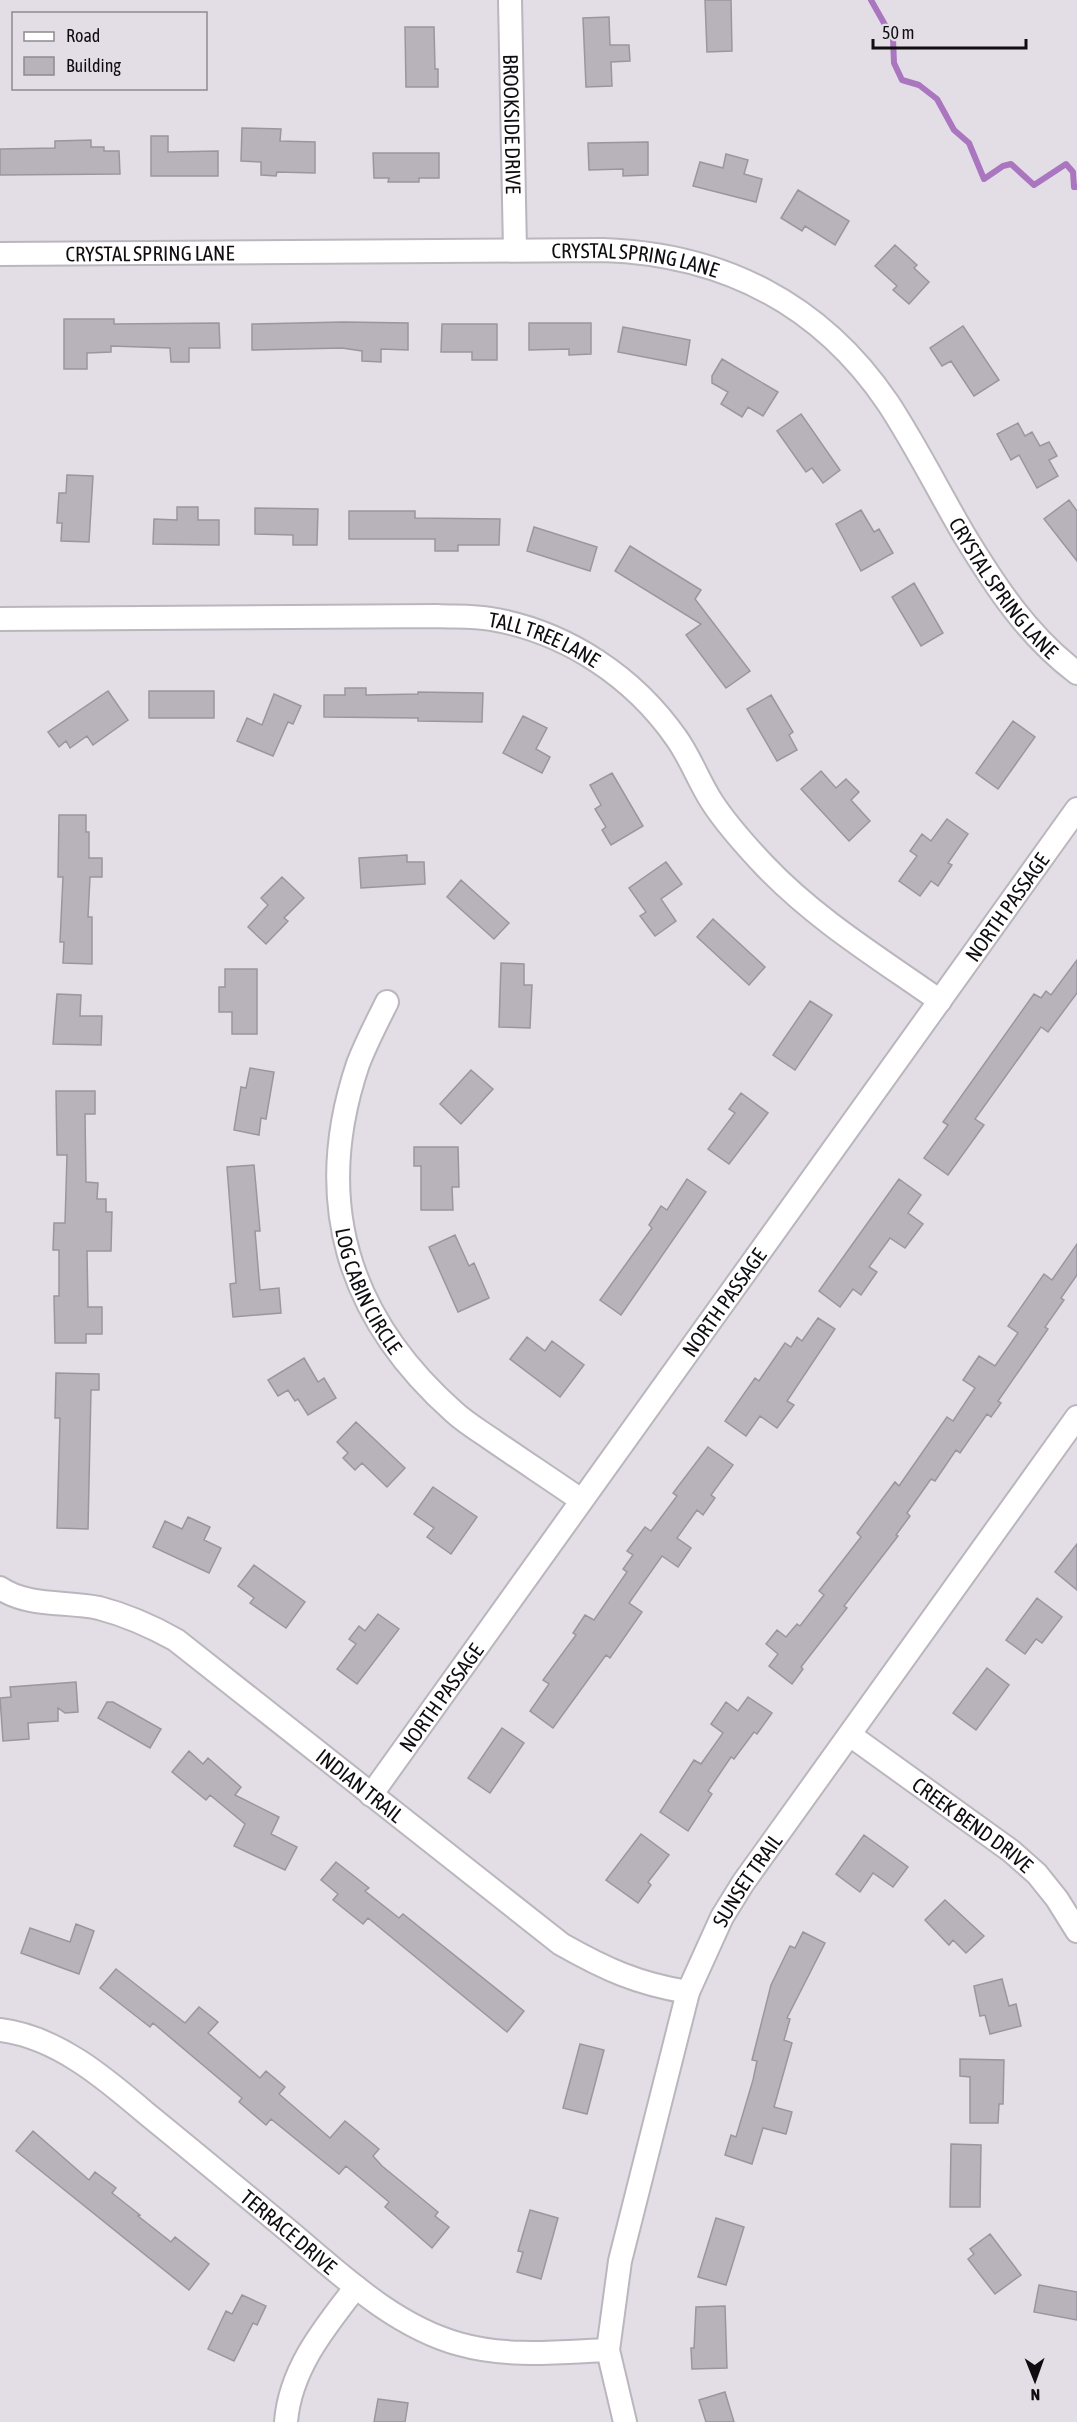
<svg xmlns="http://www.w3.org/2000/svg" width="1077" height="2422" viewBox="0 0 1077 2422" font-family="'Asap Condensed',sans-serif">
<rect width="100%" height="100%" fill="#e3dde5"/>
<g fill="none" stroke-linecap="round" stroke-linejoin="round">
<!-- stream -->
<path stroke="#aa76bf" stroke-width="6" d="M871,0l22,39 1,24 8,17 17,5 18,14 17,31 15,13 15,36 19,-13 8,-2 23,21 32,-21 7,8 1,15h3"/>
</g>
<!-- building -->
<path fill="#b8b2ba" stroke="#9b969d" stroke-width="1.5" d="M705,0h26l1,51 -25,1z
M609,17l1,28h19l1,16 -19,1 1,24 -26,1 -3,-69z
M405,27h29l1,42h3v18h-32z
M242,128l39,1 -1,12 35,1v31l-38,-1 -1,4 -15,-1v-13l-20,-1z
M151,136h17v16l50,-1v25h-67z
M91,140v7h13v4h15l1,23 -120,1v-26l55,-1v-7z
M648,142v33l-25,1v-7l-34,1 -1,-27z
M373,153h66v25h-20v4h-31l1,-4h-15z
M726,154l22,6 -4,14 18,5 -6,23 -63,-16 7,-24 23,6z
M798,190l51,31 -14,24 -30,-19 -3,5 -21,-13z
M895,245l22,20 -3,3 15,14 -20,22 -16,-14 4,-4 -22,-20z
M64,319h50v5l105,-1 1,25h-31v14h-18l-1,-14 -59,-2v6l-24,1v16h-23z
M343,322l65,1v27l-27,-1v13l-19,-1v-10l-20,-3 -90,2v-26z
M529,323h62v31l-22,1v-6l-40,1z
M442,324h55v36h-25v-8h-31z
M963,326l36,54 -25,16 -23,-35 -9,5 -12,-18z
M623,327l67,13 -4,25 -68,-13z
M722,359l56,33 -15,24 -15,-9 -6,10 -21,-13 7,-12 -16,-9v-7z
M801,414l39,56 -17,13 -11,-15 -6,4 -29,-41z
M1018,423l7,13 7,-4 8,14 9,-4 8,14 -8,4 9,16 -21,12 -18,-33 -8,5 -14,-26z
M67,475l26,1 -4,66 -28,-1 1,-18h-5l2,-30h7z
M1069,500l8,11v50l-33,-42z
M177,507h21v13h21v25l-66,-1 1,-25 23,1z
M255,508l63,1 -1,36h-24v-10l-38,-1z
M861,510l13,22 5,-3 14,24 -32,18 -25,-47z
M349,511h66v7l85,1 -1,26h-41v6h-23v-12h-86z
M534,527l63,20 -7,24 -63,-20z
M630,546l71,44 -6,9 55,72 -24,17 -40,-53 15,-11 -86,-53z
M914,583l29,50 -22,13 -29,-49z
M345,688h21v7l52,-1v-2l65,1 -1,29 -64,-1v-3l-94,-1v-22h21z
M108,691l20,29 -35,25 -6,-9 -17,12 -4,-7 -7,6 -11,-15z
M149,691h65v27h-65z
M274,694l27,12 -8,18 -5,-2 -15,34 -36,-15 10,-23 15,7z
M771,695l22,37 -4,3 8,15 -20,11 -30,-52z
M523,716l24,12 -11,21 14,8 -8,16 -39,-20z
M1013,721l22,16 -37,52 -22,-16z
M821,771l15,17 10,-9 13,13 -8,8 19,21 -21,20 -48,-52z
M612,773l31,53 -32,19 -9,-15 4,-3 -11,-18 6,-4 -11,-20z
M59,815h27v17h3v26h13v19h-12l-2,40h4v47l-29,-1 1,-21h-4l3,-65h-5z
M947,819l21,15 -20,29 4,2 -14,21 -7,-5 -11,15 -21,-15 18,-25 -7,-5 12,-17 9,7z
M407,855v7h17l1,22 -64,4 -2,-30z
M666,862l16,22 -21,15 15,22 -21,15 -15,-20 6,-4 -17,-24z
M282,877l22,21 -20,20 4,3 -22,23 -18,-17 20,-22 -7,-7z
M461,880l48,43 -15,16 -47,-42z
M713,919l52,48 -16,18 -52,-48z
M1077,960v33l-29,39 -7,-5 -66,92 9,6 -36,50 -24,-17 24,-33 -5,-3 91,-128 7,4 5,-7 5,4z
M501,963l23,1v21h8l-2,43 -31,-1z
M225,969h32v65h-25v-22h-13v-25h6z
M57,994l24,1 -1,21h22l-1,29 -48,-1z
M810,1001l22,14 -37,55 -22,-15z
M250,1068l24,4 -8,47 -5,-1 -2,17 -25,-5 7,-43 5,1z
M471,1070l22,19 -32,35 -21,-20z
M56,1091h39v23h-10l1,68 12,1 -1,16h9v13h6l-1,39h-24l1,56h14v27h-16v9h-31l-1,-47h5v-46h-6l1,-27h11l2,-68h-10z
M741,1093l27,20 -39,51 -21,-15 27,-36 -6,-4z
M414,1147h44l1,40h-7l1,23h-32v-44h-7z
M254,1165l6,66h-5l5,59 19,-2 2,25 -48,4 -3,-33 6,-1 -9,-116z
M687,1179l19,13 -85,123 -21,-15 52,-72 -3,-3 12,-19 6,4z
M899,1179l22,16 -13,18 15,11 -18,24 -15,-10 -21,29 8,5 -16,23 -8,-6 -13,18 -21,-16z
M455,1235l14,31 5,-3 15,35 -31,14 -29,-65z
M1077,1244v31l-16,23 3,2 -19,27 3,2 -50,72 3,2 -10,14 -4,-3 -27,39 -4,-3 -21,31 -4,-2 -24,34 3,3 -14,19 2,1 -54,70 3,2 -46,59 2,2 -11,15 -23,-18 9,-12 -12,-10 11,-14 9,7 11,-13 3,2 24,-31 -5,-4 42,-54 -4,-4 38,-51 4,4 48,-69 6,4 22,-33 -12,-8 16,-24 16,10 23,-33 -10,-7 36,-52 8,6z
M818,1318l17,11 -48,72 7,4 -17,23 -17,-12 -14,20 -21,-15 30,-43 4,3 26,-38 6,4 6,-10 5,4z
M527,1337l18,14 7,-10 32,24 -24,32 -50,-38z
M304,1358l14,24 6,-4 12,20 -28,17 -10,-16 -3,2 -7,-11 -10,6 -10,-16z
M56,1373l43,1v16h-8l-3,139 -31,-1 3,-110h-5z
M356,1422l49,46 -18,19 -25,-24 -7,7 -12,-12 5,-5 -11,-11z
M708,1447l25,18 -22,30 4,3 -12,17 -6,-5 -20,28 14,10 -13,19 -16,-11 -33,47 13,9 -32,46 -4,-3 -53,73 -23,-17 19,-27 -6,-4 33,-45 -3,-2 12,-18 9,5 33,-48 -4,-3 10,-14 -6,-4 18,-24 6,4 26,-35 -4,-3z
M433,1487l44,30 -26,37 -24,-17 7,-9 -20,-14z
M188,1517l22,10 -6,13 17,8 -12,25 -56,-26 12,-26 17,8z
M1077,1544v46l-22,-18z
M254,1565l51,37 -19,26 -36,-25 4,-5 -16,-12z
M1037,1598l25,19 -20,26 -6,-4 -11,15 -19,-14z
M378,1614l21,15 -42,55 -20,-15 19,-25 -7,-5 10,-13 6,5z
M987,1668l22,17 -33,45 -23,-17z
M76,1682l2,30 -13,1 -7,-5v13l-30,2 1,16 -26,2 -3,-43 11,-1 -1,-10z
M748,1697l24,16 -15,21 -3,-2 -20,27 -3,-2 -23,34 4,3 -24,37 -28,-19 34,-52 7,4 22,-31 -12,-9 15,-22 12,9z
M107,1702h6l48,27 -11,19 -52,-30z
M502,1728l22,15 -34,50 -22,-15z
M189,1751l14,13 5,-6 33,29 -6,8 44,22 -8,17 26,13 -12,23 -51,-24 11,-22 -35,-29 -4,5 -34,-28z
M641,1834l28,21 -21,27 3,3 -13,18 -32,-23z
M864,1835l44,32 -15,20 -20,-14 -13,19 -24,-18z
M336,1862l33,26 -4,3 34,27 4,-4 121,97 -17,21 -139,-114 -5,6 -30,-24 5,-6 -17,-14z
M945,1900l39,36 -18,17 -13,-13 -4,5 -24,-25z
M76,1924l18,7 -15,43 -58,-21 9,-25 40,14z
M803,1932l22,11 -38,75 3,1 -6,21 8,3 -18,64 18,5 -6,22 -23,-6 -11,36 -27,-9 6,-20 5,2 17,-57 4,-19 -5,-1 19,-75 19,-39 5,2z
M116,1969l69,54 14,-16 19,15 -10,11 52,45 6,-7 19,16 -6,7 51,44 15,-17 34,28 -6,7 9,10 56,46 -3,4 14,11 -17,21 -47,-41 4,-5 -43,-36 -7,8 -68,-55 -5,6 -27,-23 3,-4 -89,-75 -3,4 -50,-39z
M1002,1979l7,27 7,-2 5,22 -31,8 -5,-19 -5,1 -6,-30z
M580,2044l24,6 -17,64 -24,-6z
M960,2059l44,1 -1,44h-4l-1,19h-28v-46l-10,-1z
M33,2131l56,49 6,-8 21,16 -4,5 28,22 -2,1 33,26 4,-5 34,27 -20,26 -173,-139z
M951,2144l30,1 -1,62h-30z
M530,2210l28,8 -17,61 -24,-7 6,-20 -5,-1z
M716,2218l28,9 -18,58 -28,-8z
M990,2234l31,41 -26,19 -27,-35 6,-5 -4,-5z
M1039,2285l38,7v28l-43,-8z
M242,2295l24,11 -9,19 -4,-2 -19,38 -26,-12 18,-38 6,3z
M725,2306l2,62 -35,1 -1,-21h3l2,-41z
M725,2392l9,30h-28l-7,-22z
M378,2399l30,4 -3,19h-31z"/>
<g fill="none" stroke-linecap="round" stroke-linejoin="round">
<!-- street casing -->
<g stroke="#bbb6be" stroke-width="26">
<g id="street">
<path id="s1" d="M510,0l5,250"/>
<path id="s2" d="M0,254l603,-4c119,4 217,53 285,153 27,41 50,87 75,130 32,53 64,102 114,140"/>
<path id="s3" d="M0,619l437,-3c18,1 37,0 54,3 76,13 143,58 186,120 14,20 22,43 35,63 15,23 34,44 52,63 51,54 115,93 176,136"/>
<path id="s4" d="M387,1002c-10,20 -21,41 -29,62 -46,136 -11,253 96,348 12,11 27,20 40,29 29,20 58,39 87,59"/>
<path id="s5" d="M0,1588c28,19 66,13 99,20 27,7 52,18 77,32l385,304c44,25 77,40 127,48"/>
<path id="s6" d="M850,1735l161,116 26,23 20,25 20,32"/>
<path id="s7" d="M371,1795l706,-986"/>
<path id="s8" d="M0,2030c57,7 105,48 147,84 48,39 96,79 143,118 51,43 104,94 169,112 49,14 100,8 149,6"/>
<path d="M286,2422c4,-53 39,-95 70,-135"/>
<path id="s9" d="M625,2422l-17,-72 12,-89 68,-269 34,-75 21,-34 334,-466"/>
</g>
</g>
<!-- street -->
<use href="#street" stroke="#fff" stroke-width="22"/>
</g>
<g text-anchor="middle" dominant-baseline="central" stroke-width="5" stroke-linejoin="round" paint-order="stroke">
<!-- street labels -->
<g font-size="21" fill="#0f0d10" stroke="#e3dde5">
<text stroke="none"><textPath href="#s1" startOffset="124">BROOKSIDE DRIVE</textPath></text>
<text stroke="none"><textPath href="#s2" startOffset="150">CRYSTAL SPRING LANE</textPath></text>
<text stroke="none"><textPath href="#s2" startOffset="636">CRYSTAL SPRING LANE</textPath></text>
<text stroke="none"><textPath href="#s2" startOffset="1158">CRYSTAL SPRING LANE</textPath></text>
<text stroke="none"><textPath href="#s3" startOffset="548">TALL TREE LANE</textPath></text>
<text stroke="none"><textPath href="#s7" startOffset="1092">NORTH PASSAGE</textPath></text>
<text stroke="none"><textPath href="#s4" startOffset="303">LOG CABIN CIRCLE</textPath></text>
<text stroke="none"><textPath href="#s7" startOffset="606">NORTH PASSAGE</textPath></text>
<text stroke="none"><textPath href="#s7" startOffset="120">NORTH PASSAGE</textPath></text>
<text stroke="none"><textPath href="#s5" startOffset="420">INDIAN TRAIL</textPath></text>
<text stroke="none"><textPath href="#s6" startOffset="152">CREEK BEND DRIVE</textPath></text>
<text stroke="none"><textPath href="#s9" startOffset="568">SUNSET TRAIL</textPath></text>
<text stroke="none"><textPath href="#s8" startOffset="356">TERRACE DRIVE</textPath></text>
</g>
</g>
<!-- legend -->
<rect x="12" y="12" width="195" height="78" fill="#e3dde5" stroke="#8e8a90" stroke-width="1.5"/>
<rect x="24" y="32" width="30" height="9" fill="#ffffff" stroke="#8e8a90" stroke-width="1.5"/>
<text x="66" y="42" font-size="18" fill="#0f0d10">Road</text>
<rect x="24" y="57" width="30" height="18" fill="#b8b2ba" stroke="#8e8a90" stroke-width="1.5"/>
<text x="66" y="72" font-size="18" fill="#0f0d10">Building</text>
<!-- north arrow -->
<g transform="translate(1035 2380) rotate(179)" stroke="#e3dde5" stroke-width="4.5" paint-order="stroke">
<path d="M0-4.5L10 22L0 15L-10 22Z" fill="#0f0d10"/>
<text y="-9" font-size="16" font-weight="bold" text-anchor="middle" fill="#0f0d10">N</text>
</g>
<!-- scale -->
<path d="M873 39v9h153v-9" fill="none" stroke="#0f0d10" stroke-width="3"/>
<text x="882" y="39" font-size="18" fill="#0f0d10" stroke="#e3dde5" stroke-width="4.5" paint-order="stroke">50 m</text>
</svg>
